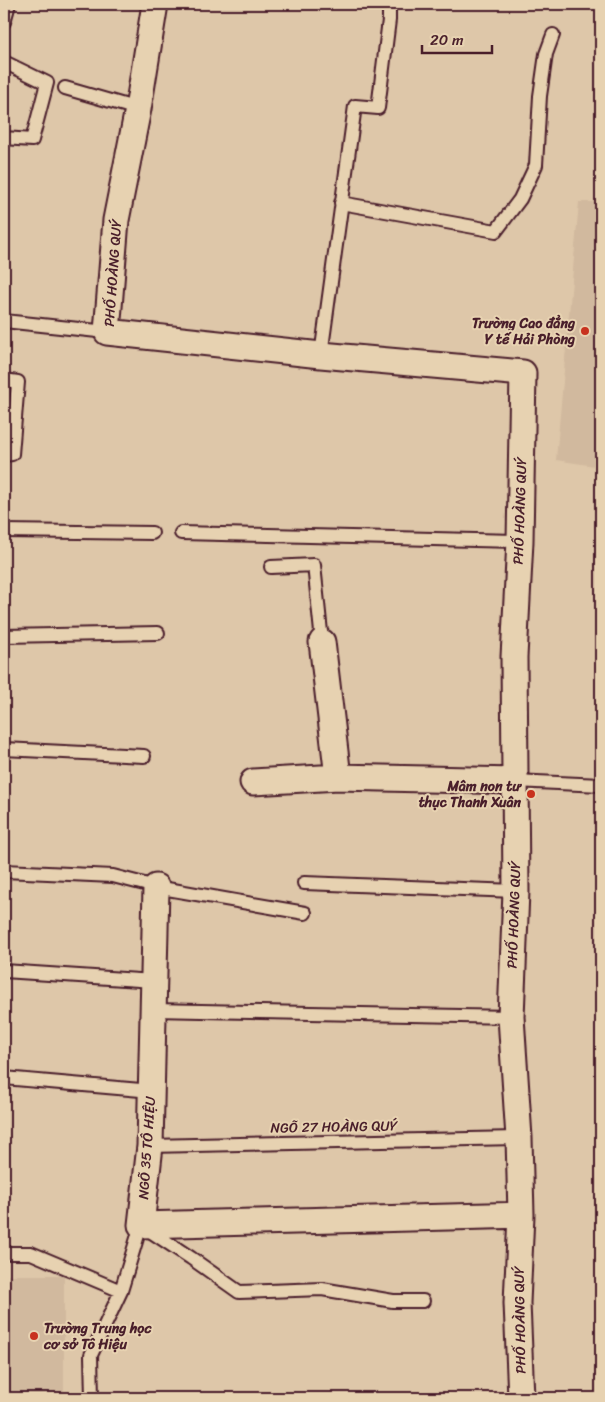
<svg xmlns="http://www.w3.org/2000/svg" width="605" height="1402" viewBox="0 0 605 1402" font-family="Sriracha,sans-serif">
<rect width="100%" height="100%" fill="#dec7a9"/>
<filter id="ink" filterUnits="userSpaceOnUse"><feTurbulence type="fractalNoise" baseFrequency=".02" numOctaves="2"/><feDisplacementMap in="SourceGraphic" scale="10" xChannelSelector="R" yChannelSelector="G"/><feConvolveMatrix kernelMatrix="1 2 1 2 8 2 1 2 1" color-interpolation-filters="sRGB"/></filter>
<g filter="url(#ink)">
<!-- built -->
<path fill="#d1b99e" d="M579,202h22v265l-45,-7z
M4,1275h60v123h-60z"/>
<g fill="none" stroke-linecap="round" stroke-linejoin="round">
<!-- service casing -->
<g stroke="#4a1f2b" stroke-width="16">
<path id="service" d="M4,22l5,-18
M4,62l43,21 -15,57 -28,-2
M65,88l73,21
M341,203l155,28 24,-32 16,-34 4,-69 6,-42 7,-19
M4,321l103,11
M321,355l34,-249 23,2 11,-88v-16
M4,380l14,2 -6,72 -8,1
M4,531l148,2
M181,533l339,8
M271,567l43,-2 8,77
M4,636l154,-3
M4,749l140,7
M515,781l86,4
M4,871l109,5 43,11 149,26
M304,883l212,8
M4,971l150,10
M153,1010l358,7
M4,1078l148,13
M150,1146l369,-8
M4,1253h27l90,38
M92,1398l-1,-43 30,-64 20,-66 50,33 48,34 83,-3 71,12h30"/>
</g>
<!-- minor casing -->
<g stroke="#4a1f2b" stroke-width="29">
<path id="minor" d="M155,4l-17,105 -22,111 -9,112 214,23 202,18 -3,168 -6,116 2,234 -5,126 8,121 2,77 -4,88 4,95
M322,642l16,135
M253,782l85,-5 177,4
M156,887l-6,259 -9,79 380,-10"/>
</g>
<!-- service -->
<use href="#service" stroke="#e7d2b1" stroke-width="12"/>
<!-- minor -->
<use href="#minor" stroke="#e7d2b1" stroke-width="25"/>
</g>
</g>
<!-- markers -->
<g fill="#c8321e" stroke="#e7d2b1" stroke-width="2">
<circle cx="585" cy="331" r="5"/>
<circle cx="531" cy="794" r="5"/>
<circle cx="34" cy="1336" r="5"/>
</g>
<g text-anchor="middle" dominant-baseline="central" stroke-width="4" stroke-linejoin="round" paint-order="stroke">
<!-- street labels -->
<g font-size="14" fill="#4a1f2b" stroke="#e7d2b1">
<text transform="translate(113 273) rotate(-86)">PHỐ HOÀNG QUÝ</text>
<text transform="translate(520 511) rotate(-88)">PHỐ HOÀNG QUÝ</text>
<text transform="translate(514 915) rotate(-88)">PHỐ HOÀNG QUÝ</text>
<text transform="translate(334 1127) rotate(-1)">NGÕ 27 HOÀNG QUÝ</text>
<text transform="translate(147 1148) rotate(-86)">NGÕ 35 TÔ HIỆU</text>
<text transform="translate(520 1320) rotate(-91)">PHỐ HOÀNG QUÝ</text>
</g>
<!-- poi labels -->
<g font-size="14" font-weight="bold" fill="#4a1f2b" stroke="#e7d2b1" text-anchor="end">
<text x="575" y="323">Trường Cao đẳng<tspan x="575" dy="16">Y tế Hải Phòng</tspan></text>
<text x="521" y="786">Mâm non tư<tspan x="521" dy="16">thục Thanh Xuân</tspan></text>
<text x="44" y="1328" text-anchor="start">Trường Trung học<tspan x="44" dy="16">cơ sở Tô Hiệu</tspan></text>
</g>
</g>
<!-- margin -->
<rect width="605" height="1402" fill="none" stroke="#e7d2b1" stroke-width="20"/>
<rect x="10" y="10" width="585" height="1382" fill="none" stroke="#4a1f2b" stroke-width="2" filter="url(#ink)"/>
<!-- scale -->
<path d="M422 45v8h70v-8" fill="none" stroke="#4a1f2b" stroke-width="2.5"/>
<text x="430" y="45" font-size="15" fill="#4a1f2b" stroke="#e7d2b1" stroke-width="4" paint-order="stroke">20 m</text>
</svg>
